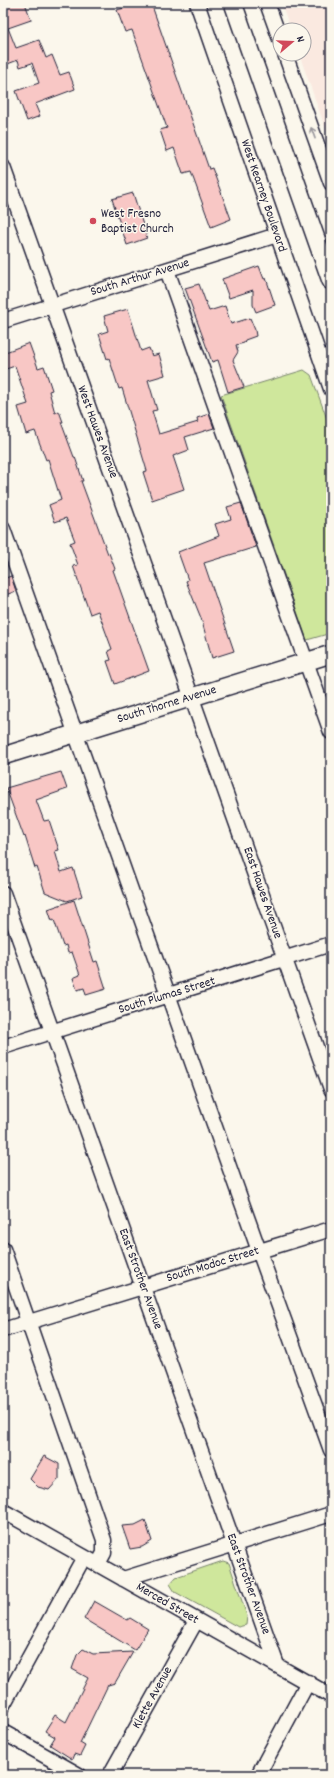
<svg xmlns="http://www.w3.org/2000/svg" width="334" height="1778" viewBox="0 0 334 1778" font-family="Dekko,sans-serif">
<rect width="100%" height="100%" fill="#fbf7ec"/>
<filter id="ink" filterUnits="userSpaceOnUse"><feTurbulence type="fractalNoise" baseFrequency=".025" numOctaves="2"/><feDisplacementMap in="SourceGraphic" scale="8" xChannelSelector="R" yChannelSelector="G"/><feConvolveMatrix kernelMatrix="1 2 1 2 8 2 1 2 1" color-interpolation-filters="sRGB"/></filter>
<g filter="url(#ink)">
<!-- built -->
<path fill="#fae9e0" d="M281,3h50v141l-32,-90h5v-24h-13z"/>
<!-- green -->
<path fill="#cfe79c" stroke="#78846c" d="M304,370l7,5 20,55v203l-24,7 -86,-245z
M223,1561l6,2 18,53 -1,9 -8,2 -63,-35 -5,-8 6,-7z"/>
<!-- building -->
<path fill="#f8c7c5" stroke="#22223b" d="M3,3h22l6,17 -23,8 8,20 23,-8 7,18 6,-3 8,20 9,-3 6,17 -40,15 5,12 -13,5 -11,-30 23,-8 -7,-20 -12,4 -2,-7 -13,5 -2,-7z
M122,3h29l58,166 3,-1 19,51 -20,8 -20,-55 -8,2 -9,-26 -7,3 -7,-21 7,-2 -35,-98 -7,2 -8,-22 7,-2z
M133,193l14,45 -20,7 -15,-46z
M259,266l5,13 2,-1 9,27 -19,7 -3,-7v-15l-24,8 -7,-19z
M199,284l10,27 16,-5 6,18 19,-6 5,12 1,6 -11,4 -1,3 -8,2 2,7 -5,8 11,27 -16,5 -10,-32 -6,2 -27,-74z
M128,309l13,42 8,-3 3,8 7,-2 6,21 -17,5 9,30 -5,1 7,23 39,-12 -1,-4 12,-4 5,14 -29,9 4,13 -16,6 11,33 -32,11 -9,-28 4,-1 -25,-83 -3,1 -10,-31 -2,1 -8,-25 9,-3 -4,-15z
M29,343l9,25 6,-2 8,24 -3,1 6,22 4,-2 4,11h-2l13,35h1l8,24h-2l27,73 1,-1 6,16 -2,1 36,101 -34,13 -8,-23 4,-1 -3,-9 4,-2 -14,-38 -8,3 -7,-20 -10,-28 5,-1 -8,-22 5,-2 -9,-23 -11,4 -6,-17 12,-5 -13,-41 -2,1 -11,-29 -9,3 -8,-27 10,-3 -13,-38 -12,4v-17z
M241,503l15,44 -52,16 30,88 -22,7 -11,-40 -15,-37 2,-1 -10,-28 41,-16 -4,-12 16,-5 -4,-12z
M11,576l5,15 -13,5v-17z
M61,772l6,17 -31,11 8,21 5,-1 10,30 -4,1 6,21 12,-4 9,28 -15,5 -22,-9 -8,-25 -2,1 -10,-32 -1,1 -18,-49z
M74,900l20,62 3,-1 9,28 -20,6 -2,-7 -7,2 -4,-12 7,-3 -8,-23 -4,1 -2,-8 -3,1 -9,-26 -2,1 -4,-12z
M44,1456l15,8v15l-10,11 -11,-3 -8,-8z
M145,1520l7,21 -10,6 -12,2 -8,-23 13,-1z
M94,1601l33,19 3,-2 18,11 -13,21 -51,-31z
M83,1649l10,5 40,-2 -18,31 -7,2 -28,58 5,3 -5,10 -6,-2 -2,5 -22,-14 5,-8 -10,-6 10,-16 11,7 22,-44 -16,-9 5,-14z"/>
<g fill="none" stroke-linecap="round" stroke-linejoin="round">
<!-- minor casing -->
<g stroke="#22223b" stroke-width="17">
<path id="minor" d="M197,3l134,386
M267,3l13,36
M285,54l46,129
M3,167l328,922
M167,270l164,462
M3,321l274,-86
M3,529l256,722 72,199
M3,893l274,772
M3,1047l328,-103
M3,1249l101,291v13l-6,11
M3,1330l328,-101
M3,1511l328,185
M123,1579l208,-65
M3,1705l81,-148
M3,1732l76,43
M110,1775l86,-154
M258,1775l50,-93"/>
</g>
<!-- major casing -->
<g stroke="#22223b" stroke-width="20">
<path id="major" d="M233,3l98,278
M3,756l328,-102"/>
</g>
<!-- minor -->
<use href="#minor" stroke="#fbf7ec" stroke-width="14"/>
<!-- major -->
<use href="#major" stroke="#fbf7ec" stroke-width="17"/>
</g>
<!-- one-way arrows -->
<defs><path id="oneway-shaft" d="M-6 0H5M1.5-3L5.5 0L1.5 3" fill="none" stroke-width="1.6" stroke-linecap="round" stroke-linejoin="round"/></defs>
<use stroke="#99979c" href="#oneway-shaft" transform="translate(313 133) rotate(-110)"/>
</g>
<!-- markers -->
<circle fill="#d1495b" stroke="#fbf7ec" stroke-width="1.5" cx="93" cy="221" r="4"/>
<g text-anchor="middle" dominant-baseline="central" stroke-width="3" stroke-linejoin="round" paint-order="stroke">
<!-- street labels -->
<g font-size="13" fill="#22223b" stroke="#fbf7ec">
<text transform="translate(263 196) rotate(71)">West Kearney Boulevard</text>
<text transform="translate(140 278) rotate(-17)">South Arthur Avenue</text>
<text transform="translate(97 432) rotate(70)">West Hawes Avenue</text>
<text transform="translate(167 705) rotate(-17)">South Thorne Avenue</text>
<text transform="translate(262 893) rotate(71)">East Hawes Avenue</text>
<text transform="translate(167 996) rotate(-17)">South Plumas Street</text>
<text transform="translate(213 1265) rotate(-17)">South Modoc Street</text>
<text transform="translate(140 1279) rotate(70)">East Strother Avenue</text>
<text transform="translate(248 1584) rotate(70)">East Strother Avenue</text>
<text transform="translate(167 1604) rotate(30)">Merced Street</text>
<text transform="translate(153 1698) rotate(-61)">Klette Avenue</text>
</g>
<!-- poi labels -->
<g font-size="13" fill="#22223b" stroke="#fbf7ec" text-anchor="start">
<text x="101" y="214">West Fresno<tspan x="101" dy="15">Baptist Church</tspan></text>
</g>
</g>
<!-- margin -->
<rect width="334" height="1778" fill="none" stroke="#fbf7ec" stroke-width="16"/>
<rect x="8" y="8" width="318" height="1762" fill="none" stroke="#22223b" stroke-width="1.5" filter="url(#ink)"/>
<!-- north arrow -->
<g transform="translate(292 42) rotate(71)"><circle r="19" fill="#fbf7ec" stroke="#a4a2a5"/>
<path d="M0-3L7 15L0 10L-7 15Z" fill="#d1495b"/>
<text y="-6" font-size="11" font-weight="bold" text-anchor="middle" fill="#22223b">N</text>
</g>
</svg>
